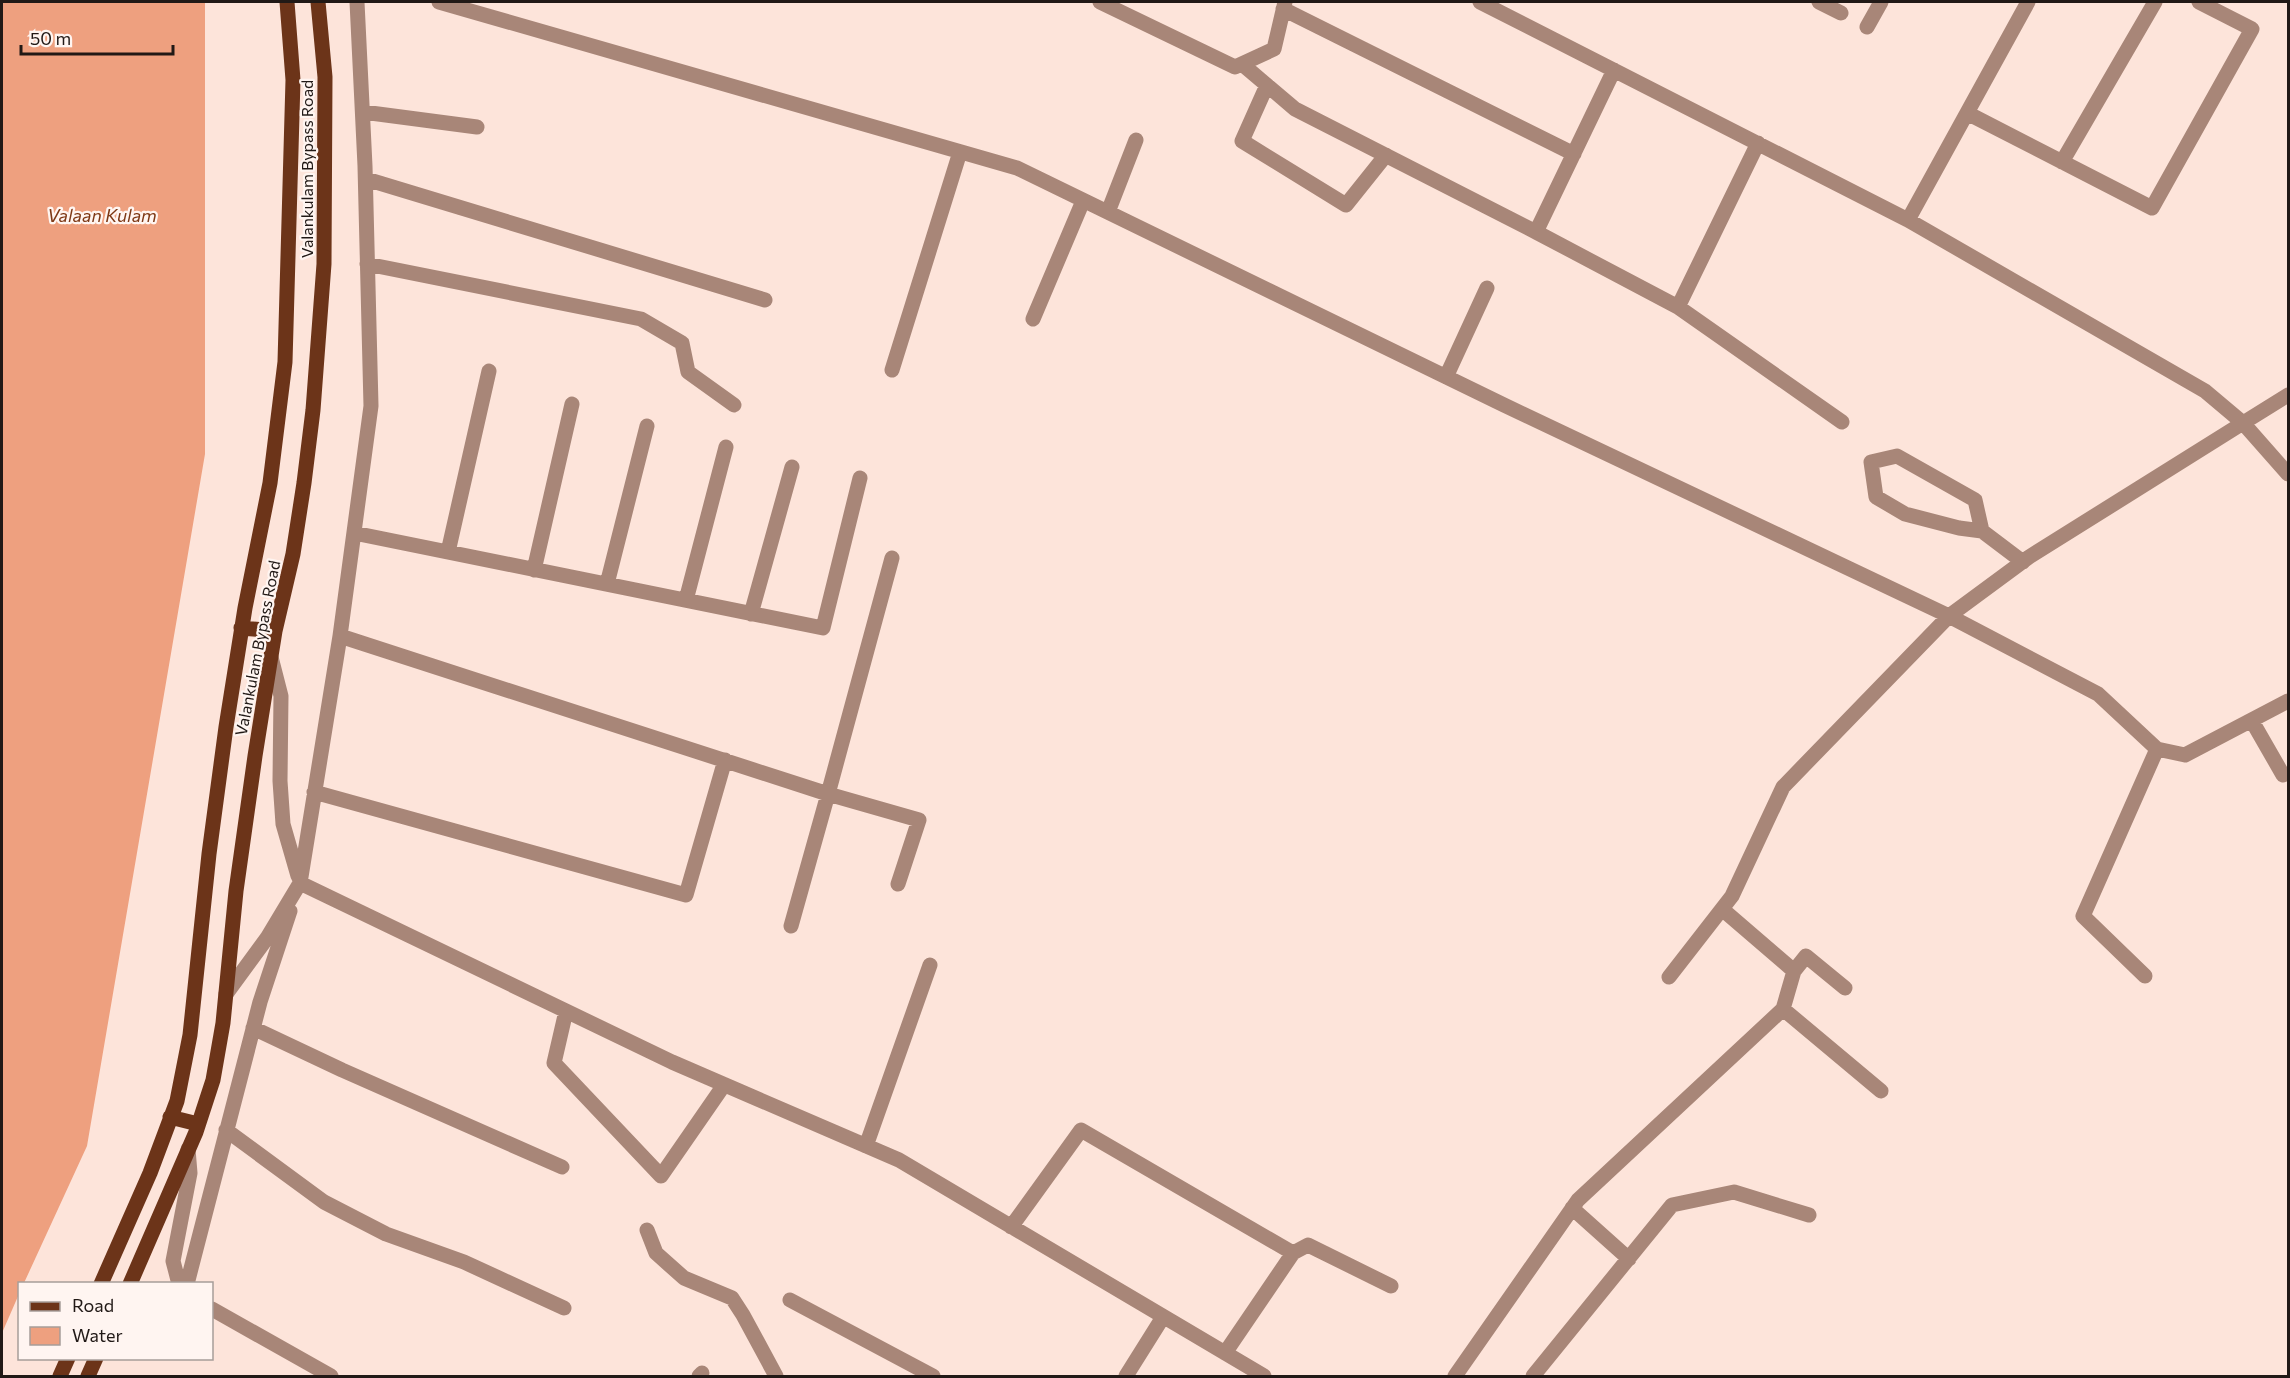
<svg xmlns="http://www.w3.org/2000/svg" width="2290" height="1378" viewBox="0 0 2290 1378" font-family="Commissioner,sans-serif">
<rect width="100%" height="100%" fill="#fde4da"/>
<!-- water -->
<path fill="#eea07f" d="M2,2h203v452l-118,692 -63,137 -4,1 -1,10 -17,39z"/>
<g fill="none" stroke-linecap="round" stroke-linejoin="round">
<!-- minor -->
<path stroke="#a88678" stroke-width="15" d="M439,2l578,166 487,237 445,211 149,78 59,55 28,6 103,-54
M1100,2l135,65 39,-18 11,-47
M1480,2l428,218 297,171 38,32 -214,134 -80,59 -166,171 -51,109 -63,81
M1819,2l22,11
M1283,9l291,145
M1867,27l14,-25
M1242,64l53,45 241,123 78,-162
M1267,85l-25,56 104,64 40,-50
M363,112l114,15
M1967,113l185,95 100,-179 -53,-27
M2062,162l93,-160
M366,179l399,121
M1108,212l28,-72
M1908,220l120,-218
M1536,232l142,75 164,115
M367,264l274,55 41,24 6,29 46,33
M1678,307l80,-164
M1033,319l50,-118
M892,370l68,-218
M1446,377l41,-89
M2288,395l-45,28 45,51
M1982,531l-7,-31 -78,-44 -26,6 5,35 29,17 54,14 23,3 41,31
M354,533l469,95 37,-150
M448,552l41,-181
M892,558l-64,236 91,26 -21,64
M534,570l38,-166
M607,584l40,-158
M686,600l40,-153
M751,614l41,-147
M340,636l488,158 -37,132
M271,657l10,39 -1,85 3,43 15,52
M2252,721l31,54
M314,792l372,103 39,-135
M300,883l40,-247 31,-230 -6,-240 -8,-164
M1794,971l12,-15 39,32
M2145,976l-62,-60 74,-167
M226,994l41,-56 33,-55 372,179 227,98 365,216
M1783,1009l98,82
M566,1011l-12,52 107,113 63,-91
M253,1028l89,42 220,97
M226,1130l98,72 62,32 78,28 100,46
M866,1146l64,-181
M1572,1208l57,51
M1011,1227l70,-97 212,123
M647,1230l9,23 28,25 48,20 11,17 33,61
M179,1284l-6,-23 17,-88 -2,-24
M187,1284l73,-282 30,-91
M790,1300l143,76
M212,1309l119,67
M1225,1353l68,-100 15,-8 83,41
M699,1376l3,-3
M1126,1376l37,-59
M1455,1376l123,-176 205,-191 11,-38 -72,-62
M1533,1376l139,-171 62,-13 75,23"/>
<!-- primary -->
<path stroke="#6c3419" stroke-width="15" d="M241,628l34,3
M170,1117l28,7
M101,1284l49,-111 27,-72 13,-66 19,-181 17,-127 19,-119 25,-125 15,-121 8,-282 -6,-78
M130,1284l66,-152 17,-52 10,-57 13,-132 19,-135 20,-125 18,-77 11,-71 9,-73 11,-146 1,-187 -7,-75
M60,1376l8,-18
M88,1376l8,-18"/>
</g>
<g text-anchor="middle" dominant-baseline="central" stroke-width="4.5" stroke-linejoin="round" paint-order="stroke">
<!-- street labels -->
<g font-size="16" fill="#211916" stroke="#fff5f1">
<text transform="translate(306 169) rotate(-90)">Valankulam Bypass Road</text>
<text transform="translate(257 648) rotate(-79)">Valankulam Bypass Road</text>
</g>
<!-- water labels -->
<g font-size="18" font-style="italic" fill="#7e3815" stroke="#fff5f1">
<text x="102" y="215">Valaan Kulam</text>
</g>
</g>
<!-- border -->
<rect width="2290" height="1378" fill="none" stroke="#211916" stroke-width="6"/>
<!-- legend -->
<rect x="18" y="1282" width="195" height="78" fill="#fff5f1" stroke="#a69d99" stroke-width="1.5"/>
<rect x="30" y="1302" width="30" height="9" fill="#6c3419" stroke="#a69d99" stroke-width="1.5"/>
<text x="72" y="1312" font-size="18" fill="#211916">Road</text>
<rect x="30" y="1327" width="30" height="18" fill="#eea07f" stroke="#a69d99" stroke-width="1.5"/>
<text x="72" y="1342" font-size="18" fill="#211916">Water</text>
<!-- scale -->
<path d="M21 45v9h152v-9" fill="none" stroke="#211916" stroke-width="3"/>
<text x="30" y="45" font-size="18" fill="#211916" stroke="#fff5f1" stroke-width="4.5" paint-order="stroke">50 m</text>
</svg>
